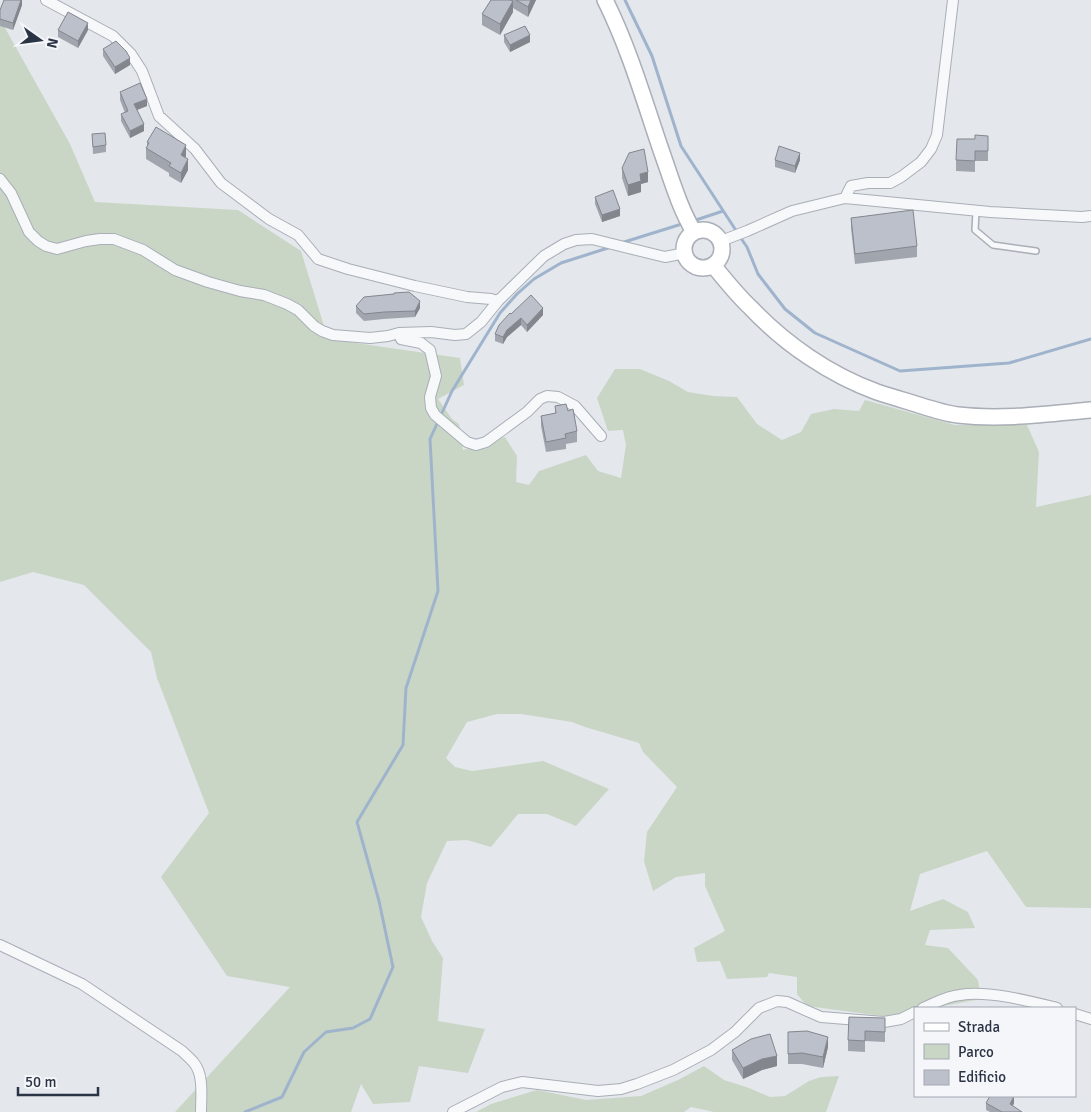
<svg xmlns="http://www.w3.org/2000/svg" width="1091" height="1112" viewBox="0 0 1091 1112" font-family="Signika,sans-serif">
<rect width="100%" height="100%" fill="#e4e7ec"/>
<!-- green -->
<path fill="#c9d6c5" d="M0,19l70,125 25,58 143,8 63,41 27,88 132,19 4,27 -26,14 14,20 7,5 4,26 42,-13 12,19 -1,26 13,3 10,-14 47,-16 12,16 23,7 5,-33 -3,-15 -15,1 -11,-33 18,-29h25l29,12 19,11 25,4 24,1 20,27 25,16 19,-8 10,-18 23,-5 25,2 6,-11 90,25h72l12,27 -3,55 55,-12v413l-65,-1 -39,-56 -67,23 -10,37 33,-12 25,13 7,16 -45,2 -5,15 23,3 30,32 3,19 -38,7 -6,2h-22v10l-3,2 -105,-14 -10,-12v-17l-28,-4 -2,4 -40,2 -7,-18 -23,1 -3,-14 31,-17 -20,-45v-13l-29,4 -23,14 -9,-30 3,-29 30,-45 -34,-35 -4,-9 -54,-16 -13,-5 -51,-8h-24l-30,8 -21,36 9,9 17,4 71,-10 66,28 -33,37 -29,-12h-29l-27,33 -24,-7 -20,1 -20,42 -6,34 11,24 11,17 -5,63 47,8 -17,44 -49,-7 -9,36 -37,2 -12,-20 -10,28h-176l115,-125 -63,-11 -66,-99 48,-64 -52,-135 -6,-26 -67,-67 -51,-13 -33,10z
M704,1066l20,14 25,8 21,9 15,-1 24,-15 12,-4 18,-1 -13,36h-112l-23,-5 -7,5h-208l15,-8 46,-14 49,10 55,-4 37,-16z"/>
<g fill="none" stroke-linecap="round" stroke-linejoin="round">
<!-- stream -->
<path stroke="#9fb4cc" stroke-width="3" d="M625,0l27,56 29,90 56,86
M693,221l30,-10
M740,237l7,10 11,27 27,35 30,24 85,38 109,-8 82,-24
M621,243l64,-20
M245,1112l37,-15 22,-45 22,-20 27,-4 17,-9 23,-52 -14,-66 -22,-79 46,-77 3,-57 32,-97 -8,-152 22,-48 48,-78 17,-19 17,-15 27,-16 50,-16"/>
<!-- lane casing -->
<g stroke="#a9aeb7" stroke-width="8">
<path id="lane" d="M976,211l-1,19 18,15 43,6"/>
</g>
<!-- street casing -->
<g stroke="#a9aeb7" stroke-width="12">
<path id="street" d="M46,0l67,36 18,18 11,17 17,45 36,33 26,34 48,36 29,16 20,24 30,10 67,17 52,11 24,2 7,2
M0,179l11,14 18,39 9,9 8,5 11,3 29,-8 14,-2h14l29,11 32,20 33,12 32,9 24,4 23,9 11,6 16,16 8,5 11,4 37,3 18,-2 11,-3 32,-1 24,3 11,-1 15,-12 17,-21 46,-45 20,-12 12,-4 16,-1 73,18 20,-4
M845,198l6,-12 17,-3h22l11,-6 20,-15 10,-13 6,-14 16,-135
M721,241l26,-10 45,-20 53,-13 145,14 92,5 9,-1
M399,333l2,6 20,4 9,7 6,26 -6,21 1,11 4,7 32,27 9,3 10,-3 41,-30 13,-13 7,-3 11,1 17,9 26,30
M0,945l82,39 100,67c4,4 9,8 12,12 10,12 7,34 7,49
M923,1008c12,-5 24,-12 37,-13 27,-5 69,6 97,13
M1075,1014l16,5
M453,1112l49,-25 20,-5 76,9 23,-2 16,-5 36,-14 38,-20 24,-18 24,-24 18,-7 10,1 34,15 63,5 17,-3 14,-7"/>
</g>
<!-- secondary casing -->
<g stroke="#a9aeb7" stroke-width="18">
<path id="secondary" d="M605,0c24,48 39,100 56,150 10,28 18,57 33,82
M684 249a19 19 0 1 1 38 0a19 19 0 1 1-38 0Z
M713,265c12,15 24,30 38,43 34,36 79,67 126,84 9,3 19,6 29,9 17,5 35,12 52,14 44,5 89,-1 133,-5"/>
</g>
<!-- lane -->
<use href="#lane" stroke="#f7f8fa" stroke-width="5"/>
<!-- street -->
<use href="#street" stroke="#f7f8fa" stroke-width="10"/>
<!-- secondary -->
<use href="#secondary" stroke="#fff" stroke-width="15"/>
</g>
<!-- wall -->
<path fill="#a1a5ae" d="M22,0v5l-9,25 -13,-4v-16z
M491,0h45l-8,17 -15,-9v4l-13,23 -18,-10v-11z
M58,30h30l-10,18 -20,-11z
M504,35l26,7 -20,10 -6,-10z
M103,49l27,16 -15,9 -12,-18z
M120,92l27,14 -10,4 7,21 -14,7 -9,-17v-7l4,-1 -5,-13z
M92,134l14,11v7l-13,2z
M988,136v25h-13v11l-19,-1v-11l19,-21z
M147,142l39,14 -1,1 3,13 -7,13 -12,-7v-3l-23,-14v-11l1,-1z
M775,160h25l-5,13 -20,-6z
M622,168l26,14 -7,2v8l-13,4 -6,-18z
M595,197l25,19 -18,6 -7,-18z
M851,218l66,28v11l-62,7 -4,-36z
M356,306l64,2 -5,9 -31,2 -20,2 -8,-8z
M511,314l32,1 -16,17 -6,-7 -14,12 -4,7 -8,-3v-7z
M555,406l13,5 9,20v11l-11,2v5l-20,3 -5,-26v-10l14,-3z
M885,1018v24l-20,-1v11l-17,-1v-11z
M788,1032l40,15 -5,21 -21,-4h-14z
M732,1050l45,16 -15,4 -19,9 -11,-19z
M986,1103h28l-1,3 9,6h-32l-4,-2z"/>
<!-- shaded-wall -->
<path fill="#83868d" d="M21,0h1v5l-9,25v-7z
M531,0h5l-8,17v-10z
M513,1v11l-13,23v-11z
M88,23v7l-10,18v-7z
M530,35v7l-20,10v-7z
M130,58v7l-15,9v-7z
M147,99v7l-13,5v-7z
M144,124v7l-14,7v-7z
M186,145v11l-5,9v-10z
M800,153v7l-5,13v-7z
M188,159v11l-7,13v-10z
M648,172v10l-7,2v8l-13,4v-11l12,-11z
M620,209v7l-18,6v-7z
M420,301v7l-5,9v-6z
M543,308v7l-16,17v-7z
M521,318v7l-14,12 -4,7v-7l4,-7z
M828,1037v10l-5,21v-11z
M777,1056v10l-15,4 -19,9v-11l19,-9z
M1014,1096v7l-4,8v-7z"/>
<!-- building -->
<path fill="#bbc0ca" stroke="#83868d" d="M4,0h17l-8,23 -13,-4v-9z
M491,0h19l3,1 -13,23 -18,-10z
M516,0h15l-3,7z
M68,12l20,11 -10,18 -20,-11z
M525,26l5,9 -20,10 -6,-10z
M116,41l10,10 4,7 -15,9 -12,-18z
M140,83l7,16 -13,5 10,20 -14,7 -9,-17 7,-3 -8,-19z
M156,127l30,18 -5,10 7,4 -7,14 -12,-7 2,-3 -25,-15 3,-5 -2,-1z
M105,133l1,12 -13,2 -1,-13z
M975,135l13,1v15h-13v10l-19,-1 1,-21h18z
M779,146l21,7 -5,13 -20,-6z
M644,149l4,23 -8,2 1,7 -13,4 -6,-17 7,-15z
M613,190l7,19 -18,6 -7,-18z
M913,210l4,36 -62,8 -4,-36z
M409,292l11,9 -5,10 -31,1 -20,2 -8,-8 8,-9 30,-3v-1z
M531,295l12,13 -16,17 -6,-7 -14,12 -4,7 -8,-3 4,-9 11,-12 1,1z
M566,404l2,7 5,-2 4,22 -12,3 1,4 -20,4 -5,-26 15,-3 -1,-7z
M849,1017l36,1v14l-20,-1v10l-17,-1z
M807,1031l21,6 -5,20 -21,-4 -14,1v-22z
M770,1034l7,22 -15,3 -19,9 -11,-18 19,-11z
M990,1096h24l-4,8 12,8h-20l-16,-9z"/>
<!-- legend -->
<rect x="914" y="1007" width="162" height="90" fill="#f4f6f9" stroke="#a4a8b1"/>
<rect x="924" y="1023" width="25" height="8" fill="#ffffff" stroke="#a4a8b1"/>
<text x="958" y="1032" font-size="15" fill="#2b3445">Strada</text>
<rect x="924" y="1044" width="25" height="15" fill="#c9d6c5" stroke="#a4a8b1"/>
<text x="958" y="1057" font-size="15" fill="#2b3445">Parco</text>
<rect x="924" y="1070" width="25" height="15" fill="#bbc0ca" stroke="#a4a8b1"/>
<text x="958" y="1082" font-size="15" fill="#2b3445">Edificio</text>
<!-- north arrow -->
<g transform="translate(40 40) rotate(104)" stroke="#f4f6f9" stroke-width="4" paint-order="stroke">
<path d="M0-4L9 19L0 12L-9 19Z" fill="#2b3445"/>
<text y="-8" font-size="14" font-weight="bold" text-anchor="middle" fill="#2b3445">N</text>
</g>
<!-- scale -->
<path d="M18 1087v8h80v-8" fill="none" stroke="#2b3445" stroke-width="2.5"/>
<text x="25" y="1087" font-size="15" fill="#2b3445" stroke="#f4f6f9" stroke-width="4" paint-order="stroke">50 m</text>
</svg>
